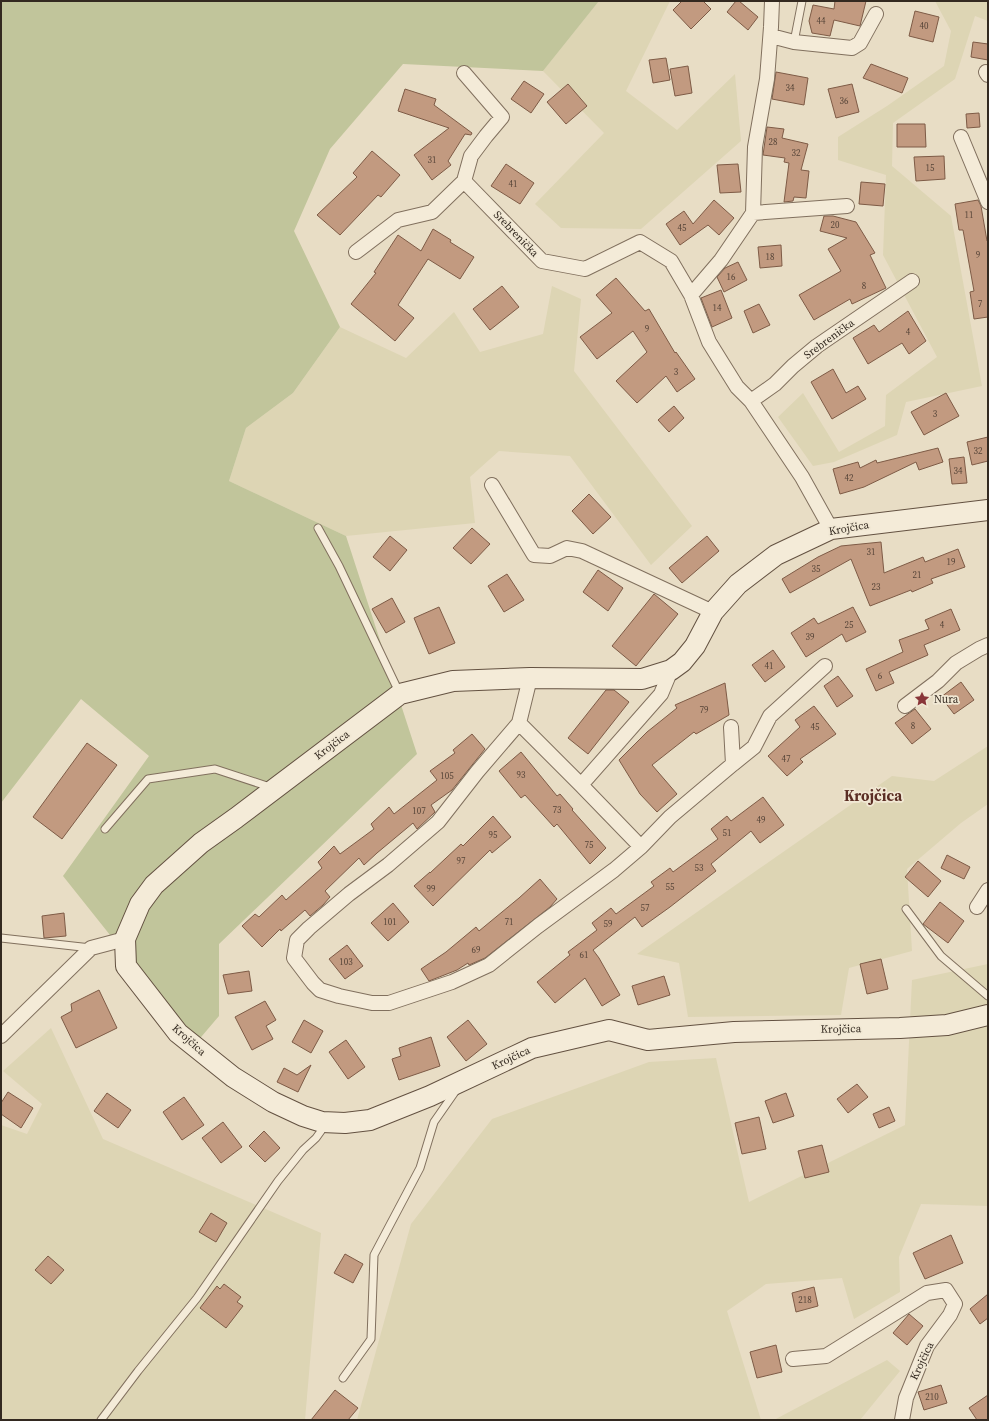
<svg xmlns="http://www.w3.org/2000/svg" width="989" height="1421" viewBox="0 0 989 1421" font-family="'Source Serif 4',serif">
<rect width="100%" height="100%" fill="#e8ddc5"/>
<!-- farmland -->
<path fill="#ddd5b4" d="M599,1h71l-44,90 51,39 58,-56 6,67 -100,88 -80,-1 -26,-24 69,-71 -61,-62z
M935,1h53v20l-13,-5 -20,63 -62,44 -1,43 59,50 31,170 -76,16 -9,33 -63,27 -21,4 -35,-49 25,-24 36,59 46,-26 1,-31 51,-38 -54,-102 3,-80 -48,-15v-23l49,-31 57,-40 7,-35z
M552,286l29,13 -7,72 118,155 -41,39 -81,-109 -71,-5 -29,26 5,46 -129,13 -117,-55 17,-53 47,-35 47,-66 66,31 48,-46 26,40 63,-18z
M988,746v58l-27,19 -54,46 5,82 -63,17 -8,47 -153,2 -9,-54 -42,-9 255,-178 42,5z
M988,964v242l-67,-2 -22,53 1,35 -46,27 -12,-41 -76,6 -39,27 34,109h-404l54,-196 81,-105 157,-57 67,-4 33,144 156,-77 7,-145z
M51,1028l52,111 218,94 -16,187h-304v-295l26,9 15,-30 -39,-33z
M887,1360l13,11 -40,49h-86z"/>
<!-- green -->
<path fill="#c1c59b" d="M1,1h598l-56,70 -140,-7 -73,85 -36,82 46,96 -47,66 -47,35 -17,53 117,55 71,218 -198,190v72l-23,27 -133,-167 86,-120 -68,-57 -80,104z"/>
<!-- building -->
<path fill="#c29a80" stroke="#7e5b46" d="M682,1h21l8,8 -20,20 -18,-19z
M736,1h3l19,16 -10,13 -21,-18z
M835,1h31l-6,25 -26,-6 -4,16 -18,-3 -3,-12 4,-16 21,4z
M915,11l24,6 -6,25 -24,-6z
M973,42l15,2v16l-17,-3z
M666,58l4,22 -17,3 -4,-23z
M871,64l37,14 -6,15 -39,-15z
M688,66l4,27 -17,3 -5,-27z
M776,72l32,6 -4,27 -32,-6z
M524,81l20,13 -13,19 -20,-14z
M568,84l19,22 -21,18 -19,-22z
M852,84l7,28 -23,6 -8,-29z
M405,89l31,10 -2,6 38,28 -1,2 -6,-1 -17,27 3,4 -19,15 -18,-25 35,-27 -51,-17z
M979,113l1,14 -13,1 -1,-14z
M897,124h28l1,23h-29z
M767,127l17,2 -2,9 26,6 -7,26 8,1 -3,27 -12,-1 -1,4 -9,1 5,-39 -5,-1 1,-4 -22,-3z
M372,151l28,24 -19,22 -3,-2 -38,40 -23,-20 40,-38 -4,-4z
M944,156l1,23 -29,2 -2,-24z
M506,164l28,19 -14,21 -29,-18z
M738,164l3,28 -21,1 -3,-28z
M861,182l24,2 -2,22 -24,-2z
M714,200l20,18 -15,17 -11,-10 -28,20 -14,-21 18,-13 9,13z
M978,200l3,6 6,35 1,-1v77l-14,2 -4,-27 4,-1 -11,-61h-4l-4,-26z
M824,216h9l23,6 19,31 -5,2 16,33 -34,16 -2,-5 -36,21 -15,-25 42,-24 -13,-22 19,-11 -27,-7z
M433,229l18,11 -1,2 24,15 -14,22 -32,-20 -30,46 16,13 -19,23 -44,-37 25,-31 -2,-1 24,-37 23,16z
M781,245l1,21 -22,2 -2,-21z
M738,262l9,18 -23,12 -7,-15 8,-9z
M616,278l29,33 4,-2 26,44 1,-1 19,27 -18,13 -11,-16 -29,27 -21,-22 31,-29 -14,-21 -36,28 -17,-22 32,-24 -16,-18z
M502,286l17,21 -29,23 -17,-21z
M721,290l11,28 -20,9 -11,-29z
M759,304l11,21 -17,8 -9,-22z
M908,311l18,30 -17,13 -7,-11 -34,21 -15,-26 21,-13 5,7z
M833,369l13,24 12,-7 8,13 -34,20 -21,-37z
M946,393l13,23 -35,19 -13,-23z
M674,406l10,12 -15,14 -11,-12z
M988,437v24l-16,4 -5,-23z
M938,448l5,14 -24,8 -3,-8 -52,25 -24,7 -7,-25 25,-7 2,6 16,-8 1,3z
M964,457l3,26 -15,1 -3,-25z
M589,494l22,23 -18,17 -21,-23z
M472,528l18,16 -19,20 -18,-16z
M390,536l17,14 -17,21 -17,-14z
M707,536l12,15 -37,32 -13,-15z
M881,542l3,31 39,-16 2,5 33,-13 7,18 -34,12 2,4 -21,9 -1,-2 -41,16 -19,-47 -61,34 -8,-14 36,-22 23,-11z
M598,570l25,18 -15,23 -25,-19z
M507,574l17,26 -20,12 -16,-26z
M654,594l24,20 -42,52 -24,-20z
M392,598l13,24 -19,11 -14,-24z
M439,607l16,36 -26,11 -15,-36z
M853,607l13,25 -20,10 -4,-8 -36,23 -15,-24 23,-15 4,6z
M951,609l9,21 -36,15 4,10 -39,17 5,11 -18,8 -10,-22 37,-17 -4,-12 30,-11 -4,-9z
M773,650l12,17 -20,15 -13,-17z
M838,676l15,20 -16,11 -13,-21z
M961,682l13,18 -20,14 -13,-17z
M725,683l4,32 -33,19 -2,-2 -42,33 25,29 -20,18 -17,-18 -21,-34 28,-28 30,-24 -2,-3z
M606,690h8l15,12 -41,52 -20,-16z
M814,706l22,28 -36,25 3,3 -16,14 -19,-20 32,-29 -5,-7z
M915,709l16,20 -19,15 -17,-21z
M472,734l13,15 -33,41 -21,15 4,7 -18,17 -4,-6 -36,30 -13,12 -5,-7 -34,33 5,6 -7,8 -13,11 -5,-6 -24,21 -1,-2 -18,18 -20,-21 13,-12 4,3 23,-22 4,5 36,-32 -4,-6 16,-16 6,8 34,-25 -3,-5 18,-17 5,7 43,-34 -7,-9 25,-18 -2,-3z
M87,743l30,22 -55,74 -29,-22z
M521,752l36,44 3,-2 13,15 -1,1 34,38 -16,16 -33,-40 -3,3 -29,-32 -4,3 -22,-27z
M763,797l21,28 -24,18 -9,-12 -40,33 5,7 -46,36 -28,20 -7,-10 -42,33 6,8 21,37 -18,11 -17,-28 -30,25 -18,-21 33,-27 -2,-3 29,-22 -5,-7 19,-15 5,6 38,-28 -3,-4 19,-14 3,4 45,-33 -7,-10 16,-13 4,5z
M493,816l18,21 -19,16 -2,-3 -57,56 -19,-20 16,-14v1l31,-29 2,2z
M947,855l23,12 -6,12 -23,-11z
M918,861l23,20 -13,16 -23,-20z
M540,879l17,20 -7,8 -65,51 -16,7 -1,-2 -11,7 -28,11 -8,-12 25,-17 30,-25 3,4 40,-33z
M940,902l24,19 -16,22 -25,-19z
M393,903l16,19 -21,19 -17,-18z
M64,913l2,23 -22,2 -2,-22z
M347,945l16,21 -18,13 -16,-20z
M881,959l7,30 -21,5 -7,-30z
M249,971l3,20 -24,3 -5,-19z
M664,976l6,19 -32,10 -6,-19z
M99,990l18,38 -41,20 -15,-31 11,-6 -1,-7z
M265,1001l11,19 -10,6 7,13 -21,11 -17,-33z
M304,1020l19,11 -12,22 -19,-11z
M468,1020l19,24 -21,17 -19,-24z
M431,1037l9,29 -41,14 -7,-21 9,-3 -2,-8z
M346,1040l19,27 -17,12 -19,-27z
M311,1065l-13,27 -21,-10 7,-14 13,7z
M857,1084l11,13 -20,16 -11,-14z
M8,1092l25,16 -12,20 -20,-14v-11z
M107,1093l24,17 -13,18 -24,-17z
M786,1093l8,23 -21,7 -8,-22z
M184,1097l20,28 -22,15 -19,-28z
M889,1107l6,14 -16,7 -6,-14z
M759,1117l7,32 -24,5 -7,-31z
M223,1122l19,25 -21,16 -19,-25z
M264,1131l16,17 -15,14 -16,-16z
M822,1145l7,27 -24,6 -7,-27z
M211,1213l16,10 -11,19 -17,-10z
M951,1235l12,28 -38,16 -12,-26z
M345,1254l18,10 -10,19 -19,-10z
M48,1256l16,14 -13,14 -16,-14z
M224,1284l17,13 -4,5 6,4 -17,22 -26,-20 17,-22 3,3z
M814,1287l4,19 -22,6 -4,-19z
M988,1294v24l-8,6 -10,-15z
M909,1314l14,12 -16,19 -14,-12z
M776,1345l6,27 -25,6 -7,-26z
M941,1385l6,18 -23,7 -6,-18z
M335,1390l23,18 -10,12h-37z
M988,1395v25h-11l-8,-12z"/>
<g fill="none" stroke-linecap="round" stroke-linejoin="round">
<!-- lane casing -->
<g stroke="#81705e" stroke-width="9">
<path id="lane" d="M794,42l8,-41
M318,528l21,38 60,126
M105,829l43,-50 67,-10 58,19
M906,909l35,47 47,40
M1,938l90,10
M343,1378l28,-39 3,-84 46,-87 14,-46 23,-33
M101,1420l37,-49 59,-73 81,-117 25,-31 13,-12 5,-7 1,-9"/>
</g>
<!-- street casing -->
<g stroke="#81705e" stroke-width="16">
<path id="street" d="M771,36l23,6 58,6 8,-5 16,-29
M986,72l2,3
M464,73l38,44 -16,19 -15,20 -7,25
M961,137l27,65
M753,213l94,-7
M356,252l42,-32 34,-8 32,-31 78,80 43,8 55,-27 31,19 20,34 18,47 13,21 15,24 14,14 51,76 29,52
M691,295l30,-35 32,-47 2,-66 12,-68 4,-52 1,-26
M751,401l24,-17 18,-18 24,-20 95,-65
M492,485l42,70 16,1 17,-8 15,3 131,61
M530,678l-11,45 -42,49 -39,50 -50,43 -39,29 -40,34 -12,12 -3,18 19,25 7,7 19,6 33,7h17l63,-21 37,-17 49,-39 76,-56 27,-23 29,-30 63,-53 -2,-37
M905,706l33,-25 18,-18 23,-14 9,-4
M519,723l62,62 60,62
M733,764l21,-17 16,-31 55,-50
M581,785l80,-91 10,-24
M977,907l11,-17
M1,1036l90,-88 34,-9
M793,1359l33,-3 101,-63 19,-3 9,14 -5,11 -23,31 -21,52 -4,22"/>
</g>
<!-- secondary casing -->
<g stroke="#635141" stroke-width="22">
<path id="secondary" d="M988,510l-157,19 -55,26 -38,29 -25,28 -18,34 -13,16 -11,8 -29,9 -112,-1 -77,3 -53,13 -164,124 -35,25 -47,42 -14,19 -15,35 1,27 52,67 55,44 40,25 30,14 19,6 23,1 25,-3 60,-24 102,-48 77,-18 39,10 86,-8 166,-4 47,-3 41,-10"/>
</g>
<!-- lane -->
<use href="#lane" stroke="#f4ebd8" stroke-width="7"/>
<!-- street -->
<use href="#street" stroke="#f4ebd8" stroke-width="14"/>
<!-- secondary -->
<use href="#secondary" stroke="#f4ebd8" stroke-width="20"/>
</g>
<!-- icons -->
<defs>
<g id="sight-bare" transform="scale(1.2)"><path d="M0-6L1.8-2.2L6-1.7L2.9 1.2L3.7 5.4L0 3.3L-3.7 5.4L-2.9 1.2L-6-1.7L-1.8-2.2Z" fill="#893538" stroke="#f1e8d4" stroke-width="2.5" paint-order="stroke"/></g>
</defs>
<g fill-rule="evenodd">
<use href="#sight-bare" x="922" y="699"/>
</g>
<g text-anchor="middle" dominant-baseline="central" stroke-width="3.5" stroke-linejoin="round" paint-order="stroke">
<!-- number labels -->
<g font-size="9" fill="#574538">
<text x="821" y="21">44</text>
<text x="924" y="26">40</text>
<text x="790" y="88">34</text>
<text x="844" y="101">36</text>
<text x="773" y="142">28</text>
<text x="796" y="153">32</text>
<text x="432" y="160">31</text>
<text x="930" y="168">15</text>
<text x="513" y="184">41</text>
<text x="969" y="215">11</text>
<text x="835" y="225">20</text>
<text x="682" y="228">45</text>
<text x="978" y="255">9</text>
<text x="770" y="257">18</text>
<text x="731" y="277">16</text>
<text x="864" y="286">8</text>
<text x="980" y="304">7</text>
<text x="717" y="308">14</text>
<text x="647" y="329">9</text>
<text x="908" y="332">4</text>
<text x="676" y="372">3</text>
<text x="935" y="414">3</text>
<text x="978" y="451">32</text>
<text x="958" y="471">34</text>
<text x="849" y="478">42</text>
<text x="871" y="552">31</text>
<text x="951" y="562">19</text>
<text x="816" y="569">35</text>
<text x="917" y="575">21</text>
<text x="876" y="587">23</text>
<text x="849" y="625">25</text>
<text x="942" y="625">4</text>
<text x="810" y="637">39</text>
<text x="769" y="666">41</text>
<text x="880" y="676">6</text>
<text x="704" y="710">79</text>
<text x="913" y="726">8</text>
<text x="815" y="727">45</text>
<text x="786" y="759">47</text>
<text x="521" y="775">93</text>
<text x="447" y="776">105</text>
<text x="557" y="810">73</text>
<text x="419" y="811">107</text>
<text x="761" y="820">49</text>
<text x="727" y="833">51</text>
<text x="493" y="835">95</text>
<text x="589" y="845">75</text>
<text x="461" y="861">97</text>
<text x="699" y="868">53</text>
<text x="670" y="887">55</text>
<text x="431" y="889">99</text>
<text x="645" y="908">57</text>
<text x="390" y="922">101</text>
<text x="509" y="922">71</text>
<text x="608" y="924">59</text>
<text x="476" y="950">69</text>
<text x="584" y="955">61</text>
<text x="346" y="962">103</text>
<text x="805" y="1300">218</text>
<text x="932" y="1397">210</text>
</g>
<!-- street labels -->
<g font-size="11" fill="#332920" stroke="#f1e8d4">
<text transform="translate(516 234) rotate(46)">Srebrenička</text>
<text transform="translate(829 339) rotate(-36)">Srebrenička</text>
<text transform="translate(849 528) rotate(-10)">Krojčica</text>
<text transform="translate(332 745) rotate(-37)">Krojčica</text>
<text transform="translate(841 1029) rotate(-1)">Krojčica</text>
<text transform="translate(189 1040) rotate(42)">Krojčica</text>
<text transform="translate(511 1058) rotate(-25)">Krojčica</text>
<text transform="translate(922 1361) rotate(-65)">Krojčica</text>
</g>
<!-- poi labels -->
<g font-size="11" fill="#332920" stroke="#f1e8d4" text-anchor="start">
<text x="934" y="699">Nura</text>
</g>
<!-- district labels -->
<g font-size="15" font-weight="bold" fill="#5b2e24" stroke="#f1e8d4">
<text x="873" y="795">Krojčica</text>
</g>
</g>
<!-- border -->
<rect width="989" height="1421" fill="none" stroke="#332920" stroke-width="4"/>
</svg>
